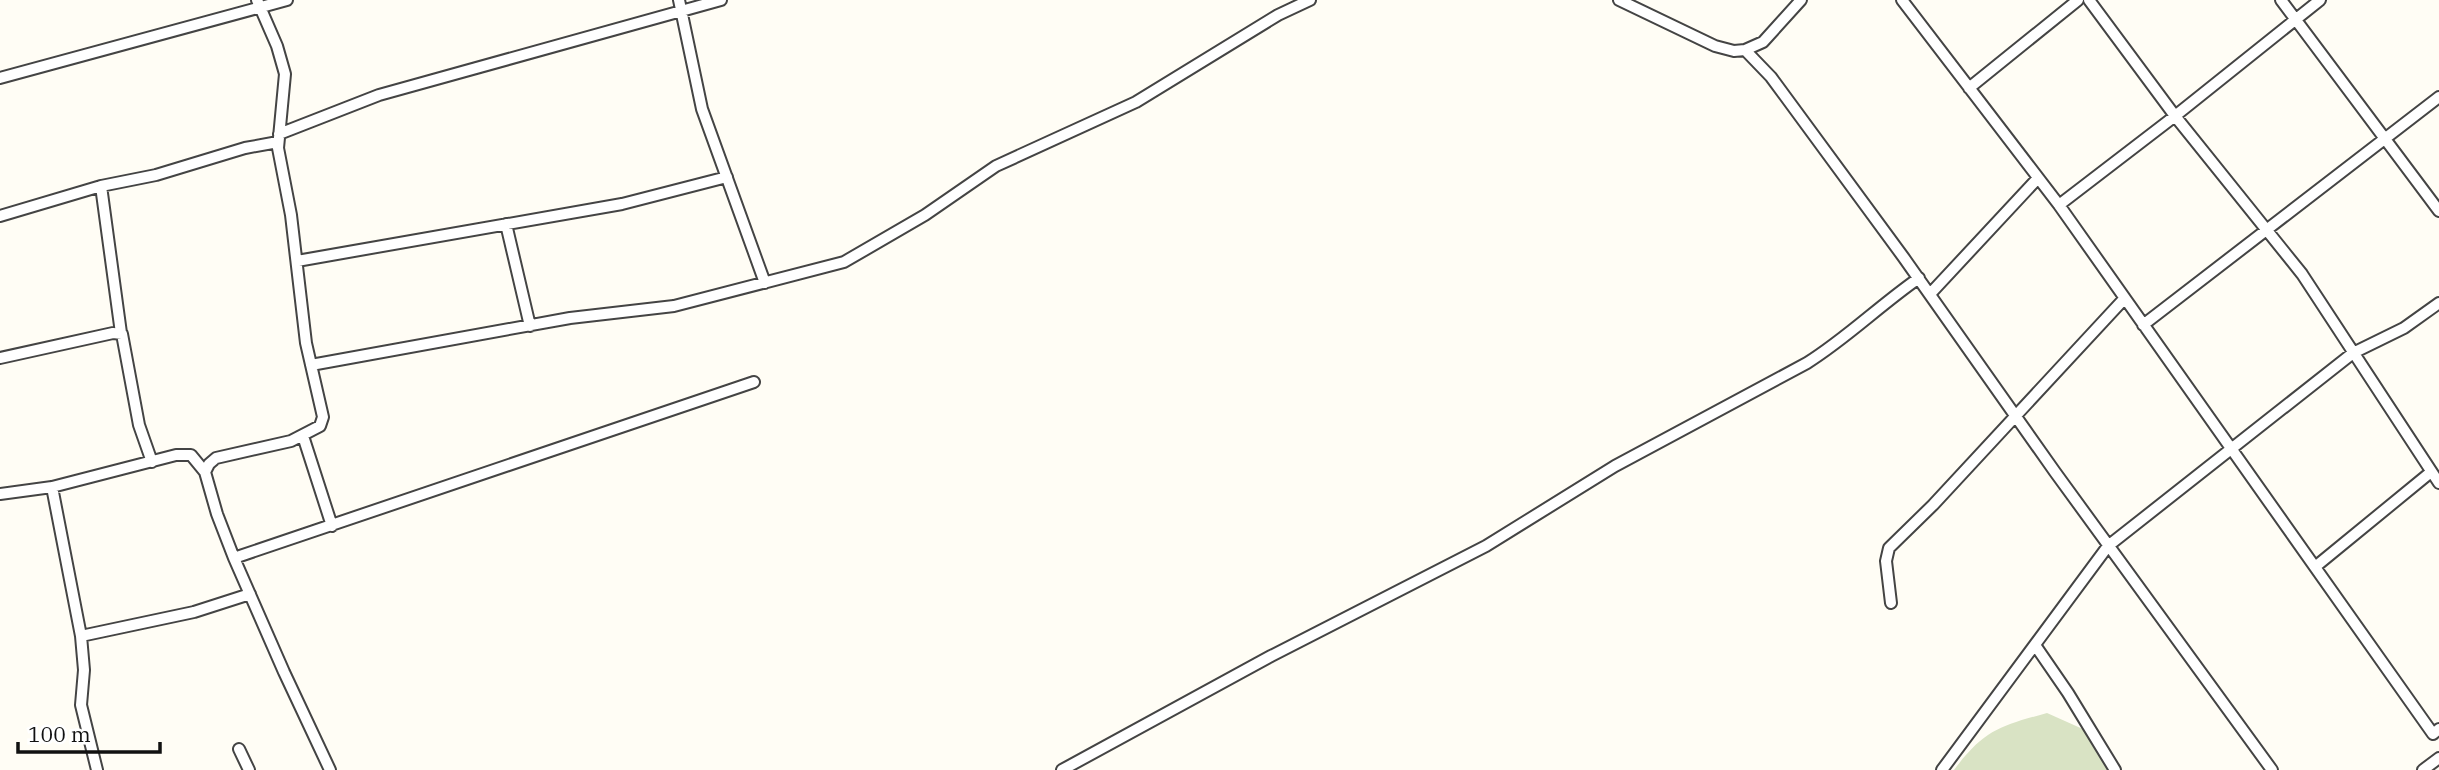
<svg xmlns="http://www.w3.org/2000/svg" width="2439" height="770" viewBox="0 0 2439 770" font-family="'IBM Plex Serif',serif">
<rect width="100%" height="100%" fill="#fffdf5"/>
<!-- cemetery -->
<path fill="#d9e3c4" d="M2047,713l38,17 26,40h-157c30,-40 46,-44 93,-57z"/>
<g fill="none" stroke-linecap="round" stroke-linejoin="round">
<!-- street casing -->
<g stroke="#444" stroke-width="14">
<path id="street" d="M679,0l23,109 63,174
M1619,0l96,46 19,5 11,-1 18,-8 38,-42
M1902,0l157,205 374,529 6,-5
M2089,0l86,116 127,158 137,209
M2281,0l158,211
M1745,50l26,27 133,181 151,214 217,298
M0,78l287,-78
M1969,88l109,-88
M279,134l100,-39 342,-95
M101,186l20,147
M2059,205l116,-89 145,-116
M0,216l101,-30 55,-11 89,-27 33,-6
M506,224l24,102
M297,261l325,-57 105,-27
M1930,294l108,-116
M2143,325l296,-228
M0,358l113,-25 9,1 17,91 13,37
M311,365l259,-47 104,-12 170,-44 81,-47 71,-49 140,-64 142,-87 32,-15
M303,436l29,90
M205,472l4,-8 7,-6 75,-17 29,-15 3,-9 -17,-74 -15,-128 -13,-67 7,-74 -8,-28 -20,-46
M52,487l29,149 3,34 -3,35 16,65
M0,494l52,-7 124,-32h15l14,17 12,42 17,44 50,114 46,98
M234,558l520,-176
M2315,567l116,-95
M1891,603l-5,-42 3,-13 44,-43 191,-206
M81,636l113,-24 56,-18
M2035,645l33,48 47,77
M239,749l10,21
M1062,770l209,-114 215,-110 129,-80 192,-103c40,-25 73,-58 112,-85
M1942,770l166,-224 245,-193 51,-25 35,-25
M2423,770l16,-12"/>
</g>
<!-- street -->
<use href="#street" stroke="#fff" stroke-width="10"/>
</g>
<!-- scale -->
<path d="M18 742v10h142v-10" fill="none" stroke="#111111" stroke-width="3.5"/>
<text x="28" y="742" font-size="21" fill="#111111" stroke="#ffffff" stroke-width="5" paint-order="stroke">100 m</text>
</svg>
